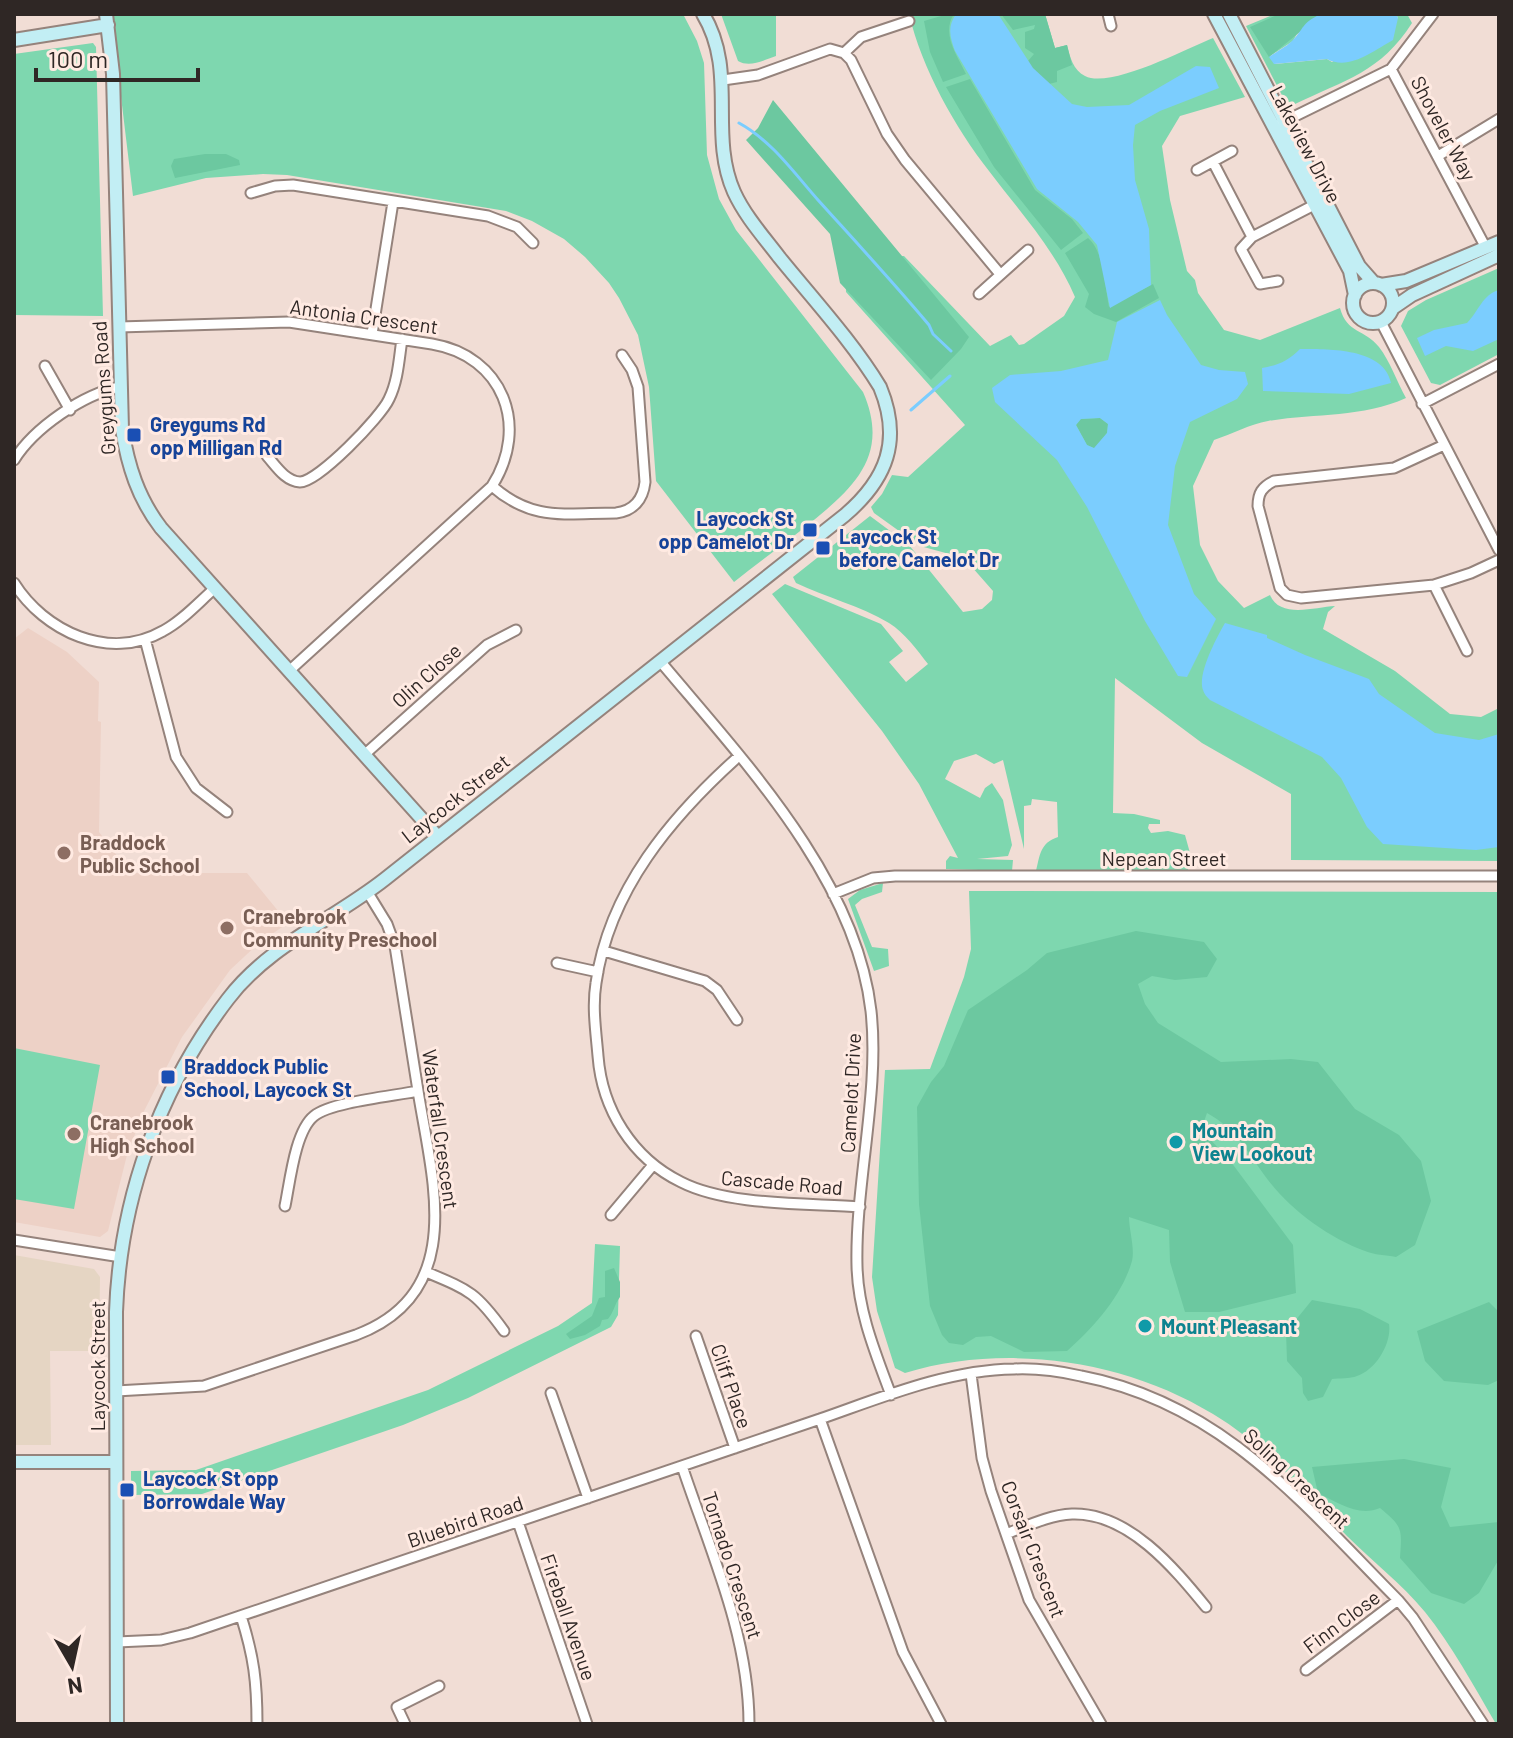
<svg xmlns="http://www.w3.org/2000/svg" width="1513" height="1738" viewBox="0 0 1513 1738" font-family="Barlow,sans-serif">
<rect width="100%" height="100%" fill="#f1ddd5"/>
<!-- commercial -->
<path fill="#e5d5c3" d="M14,1255l80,14 6,8 -1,74h-49l1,94h-37z"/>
<!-- built -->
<path fill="#edd1c6" d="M28,628l39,24 32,30 -1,39 3,1 -2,110 31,41h117l41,50 -29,20 -29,27 -48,67 -39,76 -16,42 -19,76 -8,6 -86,-15v-583z"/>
<!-- green -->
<path fill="#7ed7af" d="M111,14h572l14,27 7,22 3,92 12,44 17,31 127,162c29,66 -13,99 -59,136 -23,18 -47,36 -70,54l-78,-101 -7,-94 -11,-52 -19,-37 -10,-15 -24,-26 -21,-18 -32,-18 -26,-10 -219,-36 -24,-1 -57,4 -73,18z
M721,14h55v42c-12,4 -26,12 -38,5z
M909,14h136l10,34 12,-3c3,12 6,25 18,31 25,13 101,-27 128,-38l32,59 -65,19 -18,30 8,54 17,71 8,9 3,13 26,37 36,10 80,-32c7,26 25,21 39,39 11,14 18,35 27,51 -44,20 -91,15 -138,23 -18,3 -36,13 -54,19l-21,46 7,59 18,36 26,27 26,-13c10,24 45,12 65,11l-7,6 -5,17 72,42 55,43 31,3 18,-9v153l-208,-1v-66l-89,-51 -87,-65 -2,135 21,1 26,6v4h-11l-1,4 3,5 17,-2 17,4 5,18 -2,18h-152c4,-16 4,-28 22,-34l-1,-35 -25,-3 -1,6 -7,1v43l-21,-89 -9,4 -18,-10 -22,7 -9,18 35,19 5,-10 7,-5 11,17 9,45 -4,11 -31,3 36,1 -1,11 -66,-2v-8l4,-5 8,2 -39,-74 -37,-53 -110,-137 13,-10 96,40 22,27 -14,11 17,20 22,-18c-11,-14 -23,-31 -39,-41 -28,-17 -64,-26 -93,-40l-3,-6 77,-61 39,29 54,67 19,-3 10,-9 1,-9 -29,-33 -44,-12 -46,-33 -3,-6 11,-13 10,-19 16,2 57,-52 -119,-133 -1,-35 59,-1 86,90 21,-11 8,10 5,-1 40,-28 11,-19c-20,-47 -55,-85 -86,-126 -34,-44 -67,-102 -80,-157z
M1275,14h46l-20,12 -8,15 -23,15 5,8 52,-5 5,3 66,-44 -2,-4h11l5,9c-31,49 -67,57 -117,81l-10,-3 -39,-75z
M93,43l3,4 7,269 -89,-1v-261z
M1499,268v86l-59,31 -9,-2 -30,-57 7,-15 18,-11z
M883,883l-1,9 -20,7 -7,6 17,42 16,2 1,17 -15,5 -26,-72 12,-9z
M969,891l530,1v832h-3c-21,-36 -45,-80 -71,-112 -23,-28 -53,-51 -78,-76 -42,-43 -82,-91 -134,-122 -90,-55 -209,-71 -308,-41l-10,-5 -18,-57 -5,-34 13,-207 45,-1 34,-92 7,-28z
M14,1048l86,17 -26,144 -60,-10z
M595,1244l25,2 -2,69 -7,12 -143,71 -65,27 -201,69 -71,1v-24l65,-1 232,-80 130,-64 34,-23z"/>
<!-- forest -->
<path fill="#6cc8a0" d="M948,14h6c-13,20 3,41 12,60l-23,8 -13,-30 -6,-31z
M1001,14h44l10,34 12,-3 5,20 -15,6v11l-8,2 -14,-10 -7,-13 6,-7 -9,-6v-16l9,-3 1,-4 -22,5z
M1279,14h43l-53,43 -19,-30z
M970,79l65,111 37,29 11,14 -22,17 -67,-83 -48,-80z
M773,100l196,237 -8,12 -30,31 -91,-97 -10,-49 -84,-94 12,-12z
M205,154h21l13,6 1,5 -65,13 -4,-12 3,-7z
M1088,238c16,13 17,49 21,69l44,-23 6,14 -43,24 -22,-8 -9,-7 4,-13 -24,-41z
M1100,418l8,6 -1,9 -12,16 -8,-4 -11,-20 4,-6z
M1136,931l68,11 13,17 -10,18 -32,3 -23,-4 -14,8 7,20 13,19 63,39 70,-3 27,3 37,47 44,26 22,26 10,40 -16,44 -19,12c-10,-2 -22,-2 -31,-6 -37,-13 -77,-43 -100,-75 -18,-25 -30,-48 -58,-63l-6,17 27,28 65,87 3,48 -77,19h-34l-15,-50 -1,-32 -40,-13c0,13 6,31 3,44 -10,35 -39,67 -65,90l-43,1 -33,-16 -15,1 -13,8 -14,-2 -7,-8 -12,-29 -11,-102 -2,-97 14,-25 13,-16 24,-56 59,-40 20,-17z
M614,1268l6,14v15c-6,8 -6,15 -12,22l-6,1 -2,6 -15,9 -15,4 -4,-5 26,-18 7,-18 6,-1v-26z
M1312,1300l48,9 29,15c3,19 -13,46 -32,52 -7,3 -18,2 -25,3l-9,18 -15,4 -5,-8 -1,-15 -15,-17 -1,-29z
M1489,1302l10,10v68l-11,5 -44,-4 -19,-20 -8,-30z
M1404,1459l47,9 -10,39 9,20 49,-5v37l-20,34 -15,11 -33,-11 -31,-35c2,-29 3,-31 -20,-50 -21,9 -42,-5 -62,-15l-6,-26z"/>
<!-- water -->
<path fill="#7bcdfe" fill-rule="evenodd" d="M956,14h42l35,54 39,36 15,3 42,-2 67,-39 14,1 9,21 -59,23 -25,14 -2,20 2,35 14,49 2,56 -41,23 -13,-63 -19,-23 -41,-33 -82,-138c-5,-14 -8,-24 1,-37z
M1321,14h75l2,4 -5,22c-20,11 -44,31 -66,19l-53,5 -5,-7c7,-5 17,-10 23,-16 13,-13 8,-17 29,-27z
M1499,290v49l-26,12 -27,-5 -21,10 -8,-18 17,-8 33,-7c12,-12 15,-28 32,-33z
M1160,300l7,15 34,50 18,5 26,2 3,12 -11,15 -47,23 -15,44 -7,59 26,69 22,25 -29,58 -9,-1 -33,-55 -58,-114 -30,-47 -62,-58 -3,-14 18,-13 51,-4 47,-11 9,-38zM1100,418l8,6 -1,9 -13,15 -7,-3 -11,-20 5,-6z
M1300,349c29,0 84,-1 91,34l-42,11 -86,-3 -1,-23c17,-3 26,-7 38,-19z
M1225,623l42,12v3l38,17 64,24 10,15 56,39 44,7 20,-6v113l-23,3 -93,-6 -16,-17 -26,-49 -19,-21 -112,-57c-3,-3 -6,-6 -7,-10 -6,-16 14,-53 22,-67z"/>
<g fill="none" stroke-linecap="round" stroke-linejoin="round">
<!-- stream -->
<path stroke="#7bcdfe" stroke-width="3" d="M739,123c33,18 55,50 79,77 37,41 75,82 111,125l4,9 18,17
M911,410l39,-34"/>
<!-- street casing -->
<g stroke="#95837c" stroke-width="13">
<path id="street" d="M1108,14l3,12
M844,53l17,-16 48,-16
M1391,69l95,179
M723,80l35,-5 72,-26 14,4 7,7 36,74 18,26 95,114
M1281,123l110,-54 42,-55
M1438,156l61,-37
M1213,162l39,75 66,-34
M1197,170l35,-19
M251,193l24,-7 18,-1 195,31 29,11 16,16
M1252,237l-11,12 19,35 18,-3
M979,294l49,-44
M1381,322l118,228
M119,327l170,-5 143,22c71,12 98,82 60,142l-203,185
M372,334l21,-132
M45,366l25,44
M1422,404l77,-40
M1444,445l-50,23 -120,13c-12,6 -16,12 -16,25l22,82 7,7 14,3 133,-13 37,-12 28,-13
M267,456c9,10 18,25 33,26 18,0 81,-65 89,-83 9,-18 10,-40 13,-60
M14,460c20,-32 69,-66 106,-73
M492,486c41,36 73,27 124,27 17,-2 27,-13 29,-31l-7,-95 -6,-17 -10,-15
M14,583c30,48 95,79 149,48 19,-10 35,-28 52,-43
M1434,585l33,66
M145,639l31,118 20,31 31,24
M660,661c82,98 196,217 211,350 9,81 -16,172 -14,255 1,45 18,86 34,129
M364,755l123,-110 29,-15
M739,756c-67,60 -130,134 -143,227 -4,24 0,49 2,73 4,53 34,102 83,126 47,24 126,21 179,25
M833,894l40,-16 22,-2h604
M604,951l101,30 12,9 20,30
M557,963l41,9
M285,1206c5,-24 10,-75 29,-90 17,-14 80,-20 104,-25
M611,1215l42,-50
M14,1240l107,17
M426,1272c43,18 50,20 78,59
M696,1336l39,112
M971,1374l11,84 9,33 38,109 72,124
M116,1391l88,-5 152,-51c109,-41 78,-149 63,-238 -8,-50 -16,-100 -24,-151l-8,-22 -19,-31
M551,1393l37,105
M682,1466c28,84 67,169 67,258
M518,1522l69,202
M1006,1534c21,-8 43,-19 66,-20 56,-2 102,54 134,93
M241,1616c13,41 16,66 16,108
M117,1642l44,-2 29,-7 630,-214
M1306,1670l92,-70
M405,1724l-8,-17 42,-21
M941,1724l-38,-72 -83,-233c63,-22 127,-49 194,-50 23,-1 45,2 67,7 141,27 221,127 317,224l15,18 70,106"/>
</g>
<!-- secondary casing -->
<g stroke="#95837c" stroke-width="16">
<path id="secondary" d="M106,14l7,60 9,355c6,37 16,69 39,99l277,309
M1214,14l136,257 5,24
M1229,14l130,252 15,17
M14,40l94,-15
M1353 303a20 20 0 1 1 40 0a20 20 0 1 1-40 0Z
M1381,285l25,-4 93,-39
M1393,308l19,-13 87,-40
M14,1462h102
M117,1724l-1,-412c4,-113 43,-223 112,-313 41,-54 105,-79 157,-120 154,-122 307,-243 460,-364 42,-36 57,-75 35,-128 -28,-46 -67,-88 -101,-130 -16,-21 -34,-41 -45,-65 -26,-59 4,-120 -31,-178"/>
</g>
<!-- street -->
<use href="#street" stroke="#fff" stroke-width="9"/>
<!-- secondary -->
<use href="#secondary" stroke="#c2eef4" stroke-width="12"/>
</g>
<!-- markers -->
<g fill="#1a4fb4" stroke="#ffeae2" stroke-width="3">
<rect x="126" y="427" width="16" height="16" rx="4"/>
<rect x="802" y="522" width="16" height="16" rx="4"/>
<rect x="815" y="540" width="16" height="16" rx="4"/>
<rect x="160" y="1069" width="16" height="16" rx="4"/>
<rect x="119" y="1482" width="16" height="16" rx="4"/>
</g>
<g fill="#8d6e63" stroke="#ffeae2" stroke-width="3">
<circle cx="64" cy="853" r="8"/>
<circle cx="227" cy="928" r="8"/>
<circle cx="74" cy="1134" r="8"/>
</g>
<g fill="#0f9aa8" stroke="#ffeae2" stroke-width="3">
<circle cx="1176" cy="1142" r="8"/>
<circle cx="1145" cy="1326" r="8"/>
</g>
<g text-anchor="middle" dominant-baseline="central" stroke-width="6" stroke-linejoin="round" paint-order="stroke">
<!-- street labels -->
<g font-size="20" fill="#2f2725" stroke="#ffeae2">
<text transform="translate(1444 128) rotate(62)">Shoveler Way</text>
<text transform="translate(1306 144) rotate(62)">Lakeview Drive</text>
<text transform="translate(364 316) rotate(8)">Antonia Crescent</text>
<text transform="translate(103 388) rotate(-94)">Greygums Road</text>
<text transform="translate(426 675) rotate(-42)">Olin Close</text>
<text transform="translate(455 798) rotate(-38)">Laycock Street</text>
<text x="1164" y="858">Nepean Street</text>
<text transform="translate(850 1093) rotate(-87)">Camelot Drive</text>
<text transform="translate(441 1129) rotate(82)">Waterfall Crescent</text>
<text transform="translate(782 1182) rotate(5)">Cascade Road</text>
<text transform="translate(97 1366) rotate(-90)">Laycock Street</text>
<text transform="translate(732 1386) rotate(71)">Cliff Place</text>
<text transform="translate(1297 1478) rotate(43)">Soling Crescent</text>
<text transform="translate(465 1521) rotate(-19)">Bluebird Road</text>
<text transform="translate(1034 1549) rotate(69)">Corsair Crescent</text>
<text transform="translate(733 1565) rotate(72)">Tornado Crescent</text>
<text transform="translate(569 1617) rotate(71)">Fireball Avenue</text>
<text transform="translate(1341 1621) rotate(-37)">Finn Close</text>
</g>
<!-- transit labels -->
<g font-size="20" font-weight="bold" fill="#164399" stroke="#ffeae2" text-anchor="start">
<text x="150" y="424">Greygums Rd<tspan x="150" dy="23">opp Milligan Rd</tspan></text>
<text x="794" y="518" text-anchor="end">Laycock St<tspan x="794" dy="23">opp Camelot Dr</tspan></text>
<text x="839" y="536">Laycock St<tspan x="839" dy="23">before Camelot Dr</tspan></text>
<text x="184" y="1066">Braddock Public<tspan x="184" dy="23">School, Laycock St</tspan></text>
<text x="143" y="1478">Laycock St opp<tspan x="143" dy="23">Borrowdale Way</tspan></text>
</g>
<!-- education labels -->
<g font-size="20" font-weight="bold" fill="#785e54" stroke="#ffeae2" text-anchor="start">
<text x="80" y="842">Braddock<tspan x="80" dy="23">Public School</tspan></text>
<text x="243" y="916">Cranebrook<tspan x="243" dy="23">Community Preschool</tspan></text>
<text x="90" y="1122">Cranebrook<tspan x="90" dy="23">High School</tspan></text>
</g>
<!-- culture labels -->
<g font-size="20" font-weight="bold" fill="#0d838f" stroke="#ffeae2" text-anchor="start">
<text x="1192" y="1130">Mountain<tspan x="1192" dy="23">View Lookout</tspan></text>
<text x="1161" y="1326">Mount Pleasant</text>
</g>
</g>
<!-- border -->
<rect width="1513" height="1738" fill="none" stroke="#2f2725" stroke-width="32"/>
<!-- north arrow -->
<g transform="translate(72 1666) rotate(171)" stroke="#ffeae2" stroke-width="6" paint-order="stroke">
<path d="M0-6L14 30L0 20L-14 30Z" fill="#2f2725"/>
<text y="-12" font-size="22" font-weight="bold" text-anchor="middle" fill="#2f2725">N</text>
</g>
<!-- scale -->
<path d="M36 68v12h162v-12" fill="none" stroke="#2f2725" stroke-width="4"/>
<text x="48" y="68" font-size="24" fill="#2f2725" stroke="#ffeae2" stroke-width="6" paint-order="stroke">100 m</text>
</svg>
